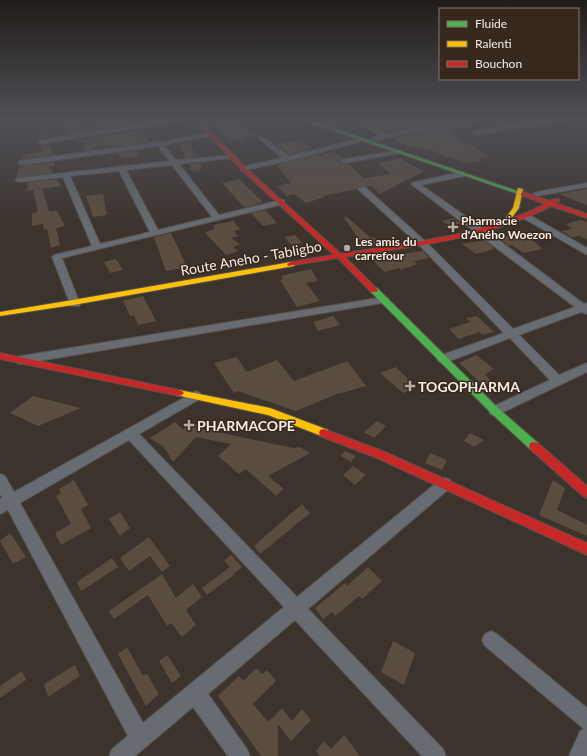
<svg xmlns="http://www.w3.org/2000/svg" width="587" height="756" viewBox="0 0 587 756" font-family="Lato,sans-serif">
<rect width="100%" height="100%" fill="#3c332d"/>
<!-- building -->
<path fill="#5a4d40" d="M76,119l3,9 38,-6 3,4 -49,8 -5,-13z
M212,119h14l5,5 6,-1 20,13 -12,3 -3,4 -4,-3 -8,1 -12,-11 4,-2z
M366,119h81l-61,13z
M471,119h9v4l-33,8 41,25 -10,2 4,3 -15,2 -36,-12 -32,-8 -7,-5z
M46,128l2,9 -8,2 -1,-10z
M144,130l4,12 -35,5 -2,-2 -17,2 1,2 -10,2 -1,-9 -8,1 -1,-3z
M302,140l10,9 -23,5 -13,-10z
M189,143l8,14 -11,1 -6,-13z
M49,144l2,6h2l1,5 -31,4 -1,-4 20,-3 -1,-7z
M136,151l3,5 -18,2 -4,-5z
M335,152l8,6 -3,2v2l4,2h5l15,14 27,-4 -13,-11 22,-5 15,9 9,4 -44,23 -8,-8h-10l-5,3 -34,7 1,1 -18,6 -12,-9 -7,2 -10,-10 14,-3 -14,-18 42,-11 2,1z
M54,162v4h-5l4,7 -37,5 3,-11z
M200,163l2,4 -4,4h-6l-3,-7z
M57,179l4,7 -19,3 7,22h8l8,15 -9,2 4,17 -9,3 -4,-19 -3,1 -1,-6 -11,2v-13l6,-1 -5,-22 -7,1 3,-9z
M239,179l24,23 -17,5 -3,-1 -21,-23z
M587,189v16l-28,-11z
M103,194l4,21 -14,2 -7,-21z
M265,210l12,13 -14,3 -12,-13z
M346,216l25,22 3,-1 6,8 -20,3 -2,-2 5,-1 -19,-27z
M453,218l10,7 -11,3 -10,-7z
M580,220l7,2v18l-7,-4 -8,1 -11,-6 11,-2 -6,-5z
M233,221l7,8 -6,2 4,5 -7,2 9,6 -7,3 5,4 -12,4 -21,-22 10,-5 -2,-3z
M171,233l16,34 -21,4 -12,-34z
M524,233l19,16 -20,4 -11,-8 -3,1 -9,-7 10,-4z
M295,235l7,8 -11,2 -6,-8z
M484,240l11,9 -19,5 -14,-10z
M423,251l6,7 -15,3 3,3 -16,6 -2,-2 -14,4 -16,-15 18,-3 1,2z
M116,259l7,11 -13,3 -6,-11z
M311,269l7,12 -12,2 14,18 -23,6 -17,-27 3,-1 -2,-3z
M143,296l13,25 -18,4 -4,-10 -4,1 -7,-15z
M333,316l7,9 -22,6 -5,-9z
M477,316l17,16 -11,3 -4,-3 -20,7 -10,-10 21,-7 -4,-4z
M476,355l18,14 -9,5 8,9 -10,2 -24,-22z
M237,357l9,15 31,-12 17,21 53,-20 19,25 -28,8 1,-1 -43,18 -58,-20 -4,2 -20,-30z
M396,367l21,21 -14,5 -23,-20z
M33,396l48,12 -43,18 -28,-13z
M377,421l9,5 -12,12 -10,-6z
M175,422l8,8 5,-8 11,3 -1,3 95,20 7,-1 10,6 -42,23 16,13 -8,7 -30,-27 -7,5 -21,-18 13,-12 -35,-7 -23,25 -9,-15 -14,-9z
M470,433l14,7 -10,7 -10,-6z
M345,451l11,5 -5,6 -10,-6z
M430,453l17,7 -5,10 -17,-7z
M353,466l13,9 -11,10 -12,-10z
M74,480l14,25 -7,4 10,19 -30,17 -6,-12 16,-9 -15,-28 5,-3 -2,-4z
M553,480l12,8 -8,22 30,15v11l-48,-21z
M302,504l8,9 -50,41 -6,-8z
M120,512l10,16 -10,8 -11,-17z
M10,533l16,24 -13,7 -13,-23z
M149,537l21,29 -8,6 -12,-16 -21,15 -9,-13z
M231,555l11,12 -7,6 -4,-5 4,6 -28,21 -5,-7 28,-21 -6,-6z
M112,558l6,9 -37,24 -4,-9z
M368,567l14,14 -20,18 -3,-3 -24,20 -3,-4 -9,7 -8,-11 30,-25 2,3z
M162,574l14,24 17,-14 9,13 -16,13 10,15 -14,12 -11,-14 -4,3 -19,-31 -34,24 -5,-8z
M393,641l22,12 -11,32 -23,-13z
M127,647l16,29 4,-2 12,20 -13,12 -28,-52z
M167,655l14,21 -9,7 -13,-22z
M75,665l5,11 -32,21 -4,-13z
M257,668l5,6 5,-4 9,11 -23,23 15,18 14,-14 10,13 10,-12 9,11 -20,21 -13,-17v32h-17l-43,-60 21,-20 4,5z
M22,671l4,9 -26,18v-12z
M344,735l16,21h-40l-4,-5 8,-10 7,8z"/>
<g fill="none" stroke-linecap="round" stroke-linejoin="round">
<!-- street casing -->
<g stroke="#58514c" stroke-width="2">
<path id="street" d="M171,119h18l-148,25 -3,-2 3,-2z
M355,119h8l23,15 70,-15h14l-96,22 -2,-1v-2l7,-2z
M553,119h19l-97,16 -3,-2 3,-2z
M211,132l3,2 -1,1 -49,10 12,15 58,-5 2,1 -4,2 -53,6 40,51 62,-15h3v4l-222,54 18,46 -1,2h-8l-19,-49 2,-2 38,-9 -29,-69 -44,5 -4,-2 4,-2 150,-17 -11,-15 -136,19 -4,-2 1,-2 141,-19zM172,165l40,52 -54,13 -32,-60zM119,171l31,61 -50,12 -30,-68z
M262,136l27,20 74,-18 3,2 -78,21 -47,10v-4l41,-9 -22,-19 -1,-1z
M400,150l3,2 -1,1 -57,10 -4,-2 4,-2z
M461,172h3v4l-43,9 63,44 100,75 3,-1v11l-6,-2 -62,23 40,40 28,-12v9l-92,44 -5,-2 -1,-3 1,-3 60,-28 -40,-42 -63,24h-8l-2,-3 2,-3 65,-23 -85,-88 -61,-56 4,-2h3l60,54 88,88 62,-22 -164,-123 4,-2z
M587,183v4l-50,9 -4,-2 4,-2z
M526,213l61,35v7l-64,-37 -1,-2z
M384,297l4,1 1,2 -1,2 -367,62 -4,-1 -2,-3 2,-3 4,-1z
M196,391l4,2 2,3 -2,3 -61,35 158,163 143,-117 5,-2 5,2 2,4 -2,4 -142,121 135,140 3,7h-24l-127,-136 -87,74 39,55 3,7h-22l-35,-49 -58,49h-26l3,-7 16,-13 -120,-226 -8,4v-15l2,-1 -2,-4v-20l5,2 9,16zM129,440l155,167 -141,116 -123,-220z
M491,631l6,3 90,74v48h-18l11,-25 4,-2 -99,-83 -3,-6 3,-6z"/>
</g>
<!-- fast casing -->
<g stroke="#58514c" stroke-width="2">
<path id="fast" d="M299,119h8l219,75 -5,1z
M371,288h6l121,120 40,35 1,3 -1,3 -4,1 -4,-1 -38,-35 -121,-122z"/>
</g>
<!-- slow casing -->
<g stroke="#58514c" stroke-width="2">
<path id="slow" d="M518,188l5,1 -4,19 -12,16h-4l-1,-1 11,-15z
M291,262l4,2 -1,2 -221,39 -73,11v-4l73,-12z
M179,390l91,18 58,22 1,3 -1,3 -4,1 -56,-22 -92,-20 -2,-2 2,-2z"/>
</g>
<!-- jam casing -->
<g stroke="#58514c" stroke-width="2">
<path id="jam" d="M193,119h5l48,49 95,86c69,-12 142,-18 204,-50l-24,-9v-2l2,-1 27,9 5,-2h4v2l-3,2 31,11v4l-36,-12c-63,33 -137,40 -206,51l33,33 -1,2h-6l-33,-34 -50,8 -1,-2 4,-2 43,-7 -92,-85z
M0,353l179,37 3,1 2,2 -2,2 -3,1 -179,-37z
M324,429l61,23 202,91v12l-210,-97 -57,-22 -1,-3 1,-3z
M534,442l4,1 49,43v12l-4,-2 -53,-47 -1,-3 1,-3z"/>
</g>
<!-- street -->
<use href="#street" fill="#676b72" fill-rule="evenodd"/>
<!-- fast -->
<use href="#fast" fill="#4caf50" fill-rule="evenodd"/>
<!-- slow -->
<use href="#slow" fill="#ffc107" fill-rule="evenodd"/>
<!-- jam -->
<use href="#jam" fill="#c62828" fill-rule="evenodd"/>
</g>
<!-- sky -->
<linearGradient id="sky" x2="0" y2="1"><stop stop-color="#211c19"/><stop offset="0.53" stop-color="#505057"/><stop offset="1" stop-color="#505057" stop-opacity="0"/></linearGradient>
<rect width="587" height="225" fill="url(#sky)"/>
<!-- markers -->
<g fill="#b5aba5" stroke="#37281d" stroke-width="1.5">
<path d="M451 221h4v4h4v4h-4v4h-4v-4h-4v-4h4z"/>
<circle cx="347" cy="248" r="4"/>
<path d="M408 380h4v4h4v4h-4v4h-4v-4h-4v-4h4z"/>
<path d="M187 419h4v4h4v4h-4v4h-4v-4h-4v-4h4z"/>
</g>
<g text-anchor="middle" dominant-baseline="central" stroke-width="3" stroke-linejoin="round" paint-order="stroke">
<!-- far-poi labels -->
<g font-size="12" font-weight="bold" fill="#f6ece5" stroke="#37281d" text-anchor="start">
<text x="461" y="220">Pharmacie<tspan x="461" dy="14">d'Aného Woezon</tspan></text>
<text x="355" y="241">Les amis du<tspan x="355" dy="14">carrefour</tspan></text>
</g>
<!-- street labels -->
<g font-size="14" fill="#f6ece5" stroke="#37281d">
<text transform="translate(251 258) rotate(-10)">Route Aneho - Tabligbo</text>
</g>
<!-- poi labels -->
<g font-size="14" font-weight="bold" fill="#f6ece5" stroke="#37281d" text-anchor="start">
<text x="418" y="386">TOGOPHARMA</text>
<text x="197" y="425">PHARMACOPE</text>
</g>
</g>
<!-- legend -->
<rect x="439" y="8" width="140" height="72" fill="#37281d" stroke="#83766d"/>
<rect x="447" y="21" width="20" height="6" fill="#4caf50" stroke="#83766d"/>
<text x="475" y="28" font-size="12" fill="#f6ece5">Fluide</text>
<rect x="447" y="41" width="20" height="6" fill="#ffc107" stroke="#83766d"/>
<text x="475" y="48" font-size="12" fill="#f6ece5">Ralenti</text>
<rect x="447" y="61" width="20" height="6" fill="#c62828" stroke="#83766d"/>
<text x="475" y="68" font-size="12" fill="#f6ece5">Bouchon</text>
</svg>
